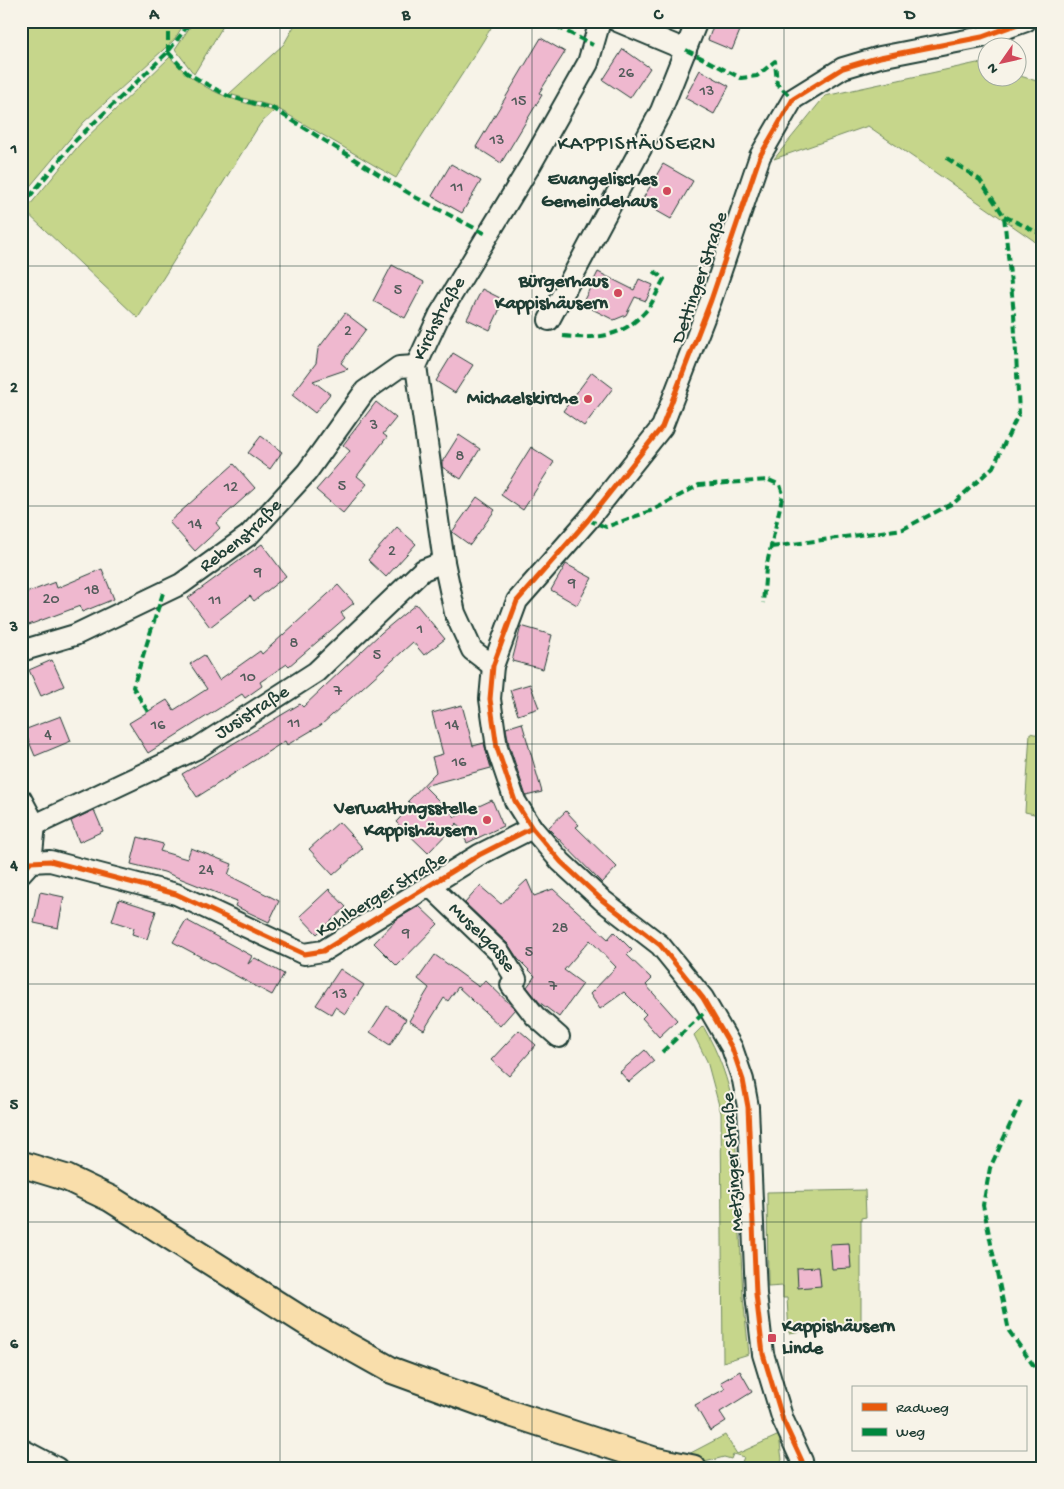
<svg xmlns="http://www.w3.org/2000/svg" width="1064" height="1489" viewBox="0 0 1064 1489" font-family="'Gochi Hand',sans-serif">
<rect width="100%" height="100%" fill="#f7f3e8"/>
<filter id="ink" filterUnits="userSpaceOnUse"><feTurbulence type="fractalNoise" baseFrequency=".02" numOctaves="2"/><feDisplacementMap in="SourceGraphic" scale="10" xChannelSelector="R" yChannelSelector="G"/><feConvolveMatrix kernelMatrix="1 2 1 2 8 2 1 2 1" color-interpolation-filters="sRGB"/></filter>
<g filter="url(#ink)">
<!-- green -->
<path fill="#c6d68b" stroke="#728a60" d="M21,21h165l-12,19 -90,82 -63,75z
M194,21h32l-32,53 -19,-25z
M297,21h198c-31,54 -68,103 -99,157l-121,-71 -46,-13 55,-50z
M170,57c31,35 60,42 104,54l-14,13 -122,194 -113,-107 55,-67z
M977,63l9,3v12h30l1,-3 26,8v167l-10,-10 -165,-114 -94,33 51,-63z
M1030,733l13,3v80l-18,-4z
M703,1026c16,28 25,53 31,84l9,187 6,57 -26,8 -2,-249 -14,-52 -13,-26z
M865,1190l1,27 -5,1v104l-72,11 -2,-35h-4v-12l-15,1 -1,-95z
M725,1435l12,19 42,-19 3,25 -6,8h-14l-20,-6 2,-5 -11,-3 -2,5 -7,-2 -19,5 -22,-5z"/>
<!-- building -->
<path fill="#efb8cf" stroke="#1f3d34" d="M715,21h29l-12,29 -24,-10z
M541,38l24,14 -26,41 3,2 -41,68 -25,-16z
M623,49l27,19 -20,30 -27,-18z
M700,70l29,16 -15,28 -29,-16z
M451,164l30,17 -19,32 -30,-17z
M663,164l30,17 -22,38 -30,-17z
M392,265l32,17 -19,36 -32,-17z
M598,272l36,18 5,-11 14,6 -7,16 -11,-4 -9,18 -12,5 -32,-16z
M482,289l22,11 -14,30 -23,-11z
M345,313l21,16 -25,34 7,6 -35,12 17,13 -15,19 -23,-18 24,-32 2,-14z
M453,353l20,12 -18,28 -19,-12z
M592,372l21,16 -29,38 -21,-15z
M376,402l20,16 -13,16 4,3 -30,39 10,8 -24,29 -27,-23 34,-39 -7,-6z
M459,435l21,14 -19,30 -19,-12v-5z
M261,436l21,16 -12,17 -22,-16z
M531,447l23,15 -31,48 -22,-15z
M234,464l21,24 -39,35 4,5 -25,23 -26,-29z
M477,497l18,13 -25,35 -18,-13z
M397,527l19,17 -30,33 -18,-17z
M262,544l24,32 -32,25 -4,-5 -40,31 -22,-29z
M566,564l26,14 -15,27 -26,-15z
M102,569l12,30 -32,13 -2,-6 -54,20 -5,-12v-19l34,-13 2,6z
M338,585l16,18 -13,10 4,5 -15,13 -41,35 -2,-2 -27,18 2,4 -17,12 -3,-4 -94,59 -19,-30 38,-23 7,10 33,-21 -17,-25 14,-9 15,25 41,-29 2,3z
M416,604l29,35 -21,16 -11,-13 -92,83 -34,20 -2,-4 -88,56 -15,-23 118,-70 3,3 78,-74z
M521,626l31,9 -9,34 -31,-8z
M52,660l12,26 -23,10 -12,-26z
M530,684l9,24 -21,7 -8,-25z
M462,705l11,41 11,-3 7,25 -67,18 31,31 37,-17 11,26 -36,17 -10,-20 -29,30 -32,-31 16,-17 -4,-4 28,-29 -4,-15 11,-3 -11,-41z
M61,716l10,25 -36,15 -11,-26z
M522,723l20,69 -16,4 -17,-51 -3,-17z
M94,810l9,21 -24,11 -8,-21z
M566,811l13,14 -3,2 41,40 -15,16 -54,-55z
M339,822l24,26 -30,27 -24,-26z
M138,837l25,7 -3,7 27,8 4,-11 41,16 -4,11 51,26 -10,21 -34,-16 2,-5 -73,-29 -33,-8z
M527,880l7,16 19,-7 55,50 6,-7 18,18 -5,5 25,24 -6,6 31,35 -18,17 -17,-19 4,-4 -22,-22 -24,17 -10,-15 26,-27 -26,-27 -26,30 19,14 -24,33 -20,-15 -12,-15 8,-11 -17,-17 -10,-15 -43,-41 15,-17 21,18z
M329,889l17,18 -29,27 -17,-18z
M40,892l24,5 -6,31 -24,-5z
M119,899l37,12 -9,28 -15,-5 2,-6 -22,-7z
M419,906l19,18 -41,42 -23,-23 23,-24z
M186,920l66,36 -4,8 7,-6 29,16 -12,21 -99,-53z
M435,955l44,32 6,-7 30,29 -15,17 -42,-39 -10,14 -4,-3 -20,32 -15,-9 20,-33 -11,-9z
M340,969l24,16 -19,29 -10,-7 -4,7 -15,-9z
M387,1006l19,13 -16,26 -20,-13z
M519,1030l17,15 -27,31 -18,-16z
M645,1050l9,11 -25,21 -9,-10z
M849,1243l2,25 -19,1 -2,-25z
M819,1267l2,19 -23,2 -1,-20z
M740,1371l12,21 -32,20 6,9 -16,10 -15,-26 30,-16 -4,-7z"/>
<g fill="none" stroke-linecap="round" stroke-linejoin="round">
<!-- minor casing -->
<g stroke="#1f3d34" stroke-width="24">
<g id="minor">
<path d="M617,21l69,29"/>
<path d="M549,320l112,-209 36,-90"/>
<path id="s1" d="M21,651l54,-16 106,-51 68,-49 58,-63 58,-81 34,-24 17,-1"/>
<path id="s2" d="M493,666l-21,-16 -17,-37 -11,-51 -28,-196 24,-52 91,-150 57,-101 12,-42"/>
<path d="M21,799l14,26 -4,37"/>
<path id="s3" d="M35,825l161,-76 120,-77 107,-102 21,-8"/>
<path d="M21,873l10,-11 19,-1 126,33 128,60 19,-3 156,-96 53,-27"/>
<path id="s4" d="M431,887l69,66 16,26 -5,6 24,31 24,21"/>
<path d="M21,1449l36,19"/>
<path d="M803,1468l-1,-7 -19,-41 -20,-66 -7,-60 -8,-187 -5,-27 -11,-32 -29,-50 -43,-53 -58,-45 -41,-38 -29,-34 -17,-27 -18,-53 -7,-49 3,-33 24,-65 71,-81 74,-93 49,-127 49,-144 33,-57 50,-31 37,-11 102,-20 44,-16"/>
</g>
</g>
<!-- major casing -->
<g stroke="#1f3d34" stroke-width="29">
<path id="major" d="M21,1164l46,14 44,21 196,124 84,47 121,44 142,46 39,8"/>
</g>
<!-- minor -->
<use href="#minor" stroke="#f7f3e8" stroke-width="20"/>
<!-- major -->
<use href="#major" stroke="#f9deab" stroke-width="25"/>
<!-- quiet -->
<path stroke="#00873e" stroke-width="4" stroke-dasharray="8 4" stroke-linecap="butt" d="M168,21v31
M546,21l47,24
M21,32l12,-11
M686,50l55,28 16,-2 18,-15 2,23 16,15
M168,52l19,21 41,23 46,13 141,88 73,38
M21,207l55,-67 92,-88 23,-31
M1004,216l39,19
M563,336c33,3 58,2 82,-24 8,-8 13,-23 19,-33l-13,-10
M588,520l18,7 47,-17 46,-25 70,-5 11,5 3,9 -17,74 -3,35
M771,547l132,-18 52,-27 38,-35 26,-54 -5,-99 -10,-98 -24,-36 -35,-23
M148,712l-15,-25 30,-94
M21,850l11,2
M662,1052l47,-44
M1021,1101l-31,67 -7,37 26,126 34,48"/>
<!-- cycleway casing -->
<g stroke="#f7f3e8" stroke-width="8">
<path id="cycleway" d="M21,873l10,-11 19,-1 126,33 128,60 19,-3 156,-96 53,-27
M803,1468l-1,-7 -19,-41 -20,-66 -7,-60 -8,-187 -5,-27 -11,-32 -29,-50 -43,-53 -58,-45 -41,-38 -29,-34 -17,-27 -18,-53 -7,-49 3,-33 24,-65 71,-81 74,-93 49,-127 49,-144 33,-57 50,-31 37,-11 102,-20 44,-16"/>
</g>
<!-- cycleway -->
<use href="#cycleway" stroke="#e8590c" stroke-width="5"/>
</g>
</g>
<!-- grid -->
<path fill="none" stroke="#1f3d34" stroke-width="1" stroke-opacity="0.55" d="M280,21v1447M532,21v1447M784,21v1447M21,266h1022M21,506h1022M21,744h1022M21,984h1022M21,1222h1022"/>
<!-- markers -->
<g fill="#d1495b" stroke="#f7f3e8" stroke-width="2">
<circle cx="667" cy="191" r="5"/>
<circle cx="618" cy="293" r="5"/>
<circle cx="588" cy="399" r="5"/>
<circle cx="487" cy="820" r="5"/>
<rect x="767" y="1333" width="10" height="10" rx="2.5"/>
</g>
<g text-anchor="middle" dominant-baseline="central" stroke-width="4" stroke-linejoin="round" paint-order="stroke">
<!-- number labels -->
<g font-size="16" fill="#535c5b">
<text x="626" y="74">26</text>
<text x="707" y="92">13</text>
<text x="519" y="102">15</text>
<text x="497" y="141">13</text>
<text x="457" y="188">11</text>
<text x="398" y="291">5</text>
<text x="348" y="332">2</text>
<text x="374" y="426">3</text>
<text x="460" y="457">8</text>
<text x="342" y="487">5</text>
<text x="231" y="488">12</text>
<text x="195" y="525">14</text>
<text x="392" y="552">2</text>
<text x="258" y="573">9</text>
<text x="572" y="584">9</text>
<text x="92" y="591">18</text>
<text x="51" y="600">20</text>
<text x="215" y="601">11</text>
<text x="420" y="630">1</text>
<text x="294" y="644">8</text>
<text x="377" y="656">5</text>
<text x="248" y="678">10</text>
<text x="338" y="692">7</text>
<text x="294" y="724">11</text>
<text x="158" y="726">16</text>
<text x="452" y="726">14</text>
<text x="48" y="736">4</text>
<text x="459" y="763">16</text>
<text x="206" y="871">24</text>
<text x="560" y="929">28</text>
<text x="406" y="934">9</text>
<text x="529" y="953">5</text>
<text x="553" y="987">7</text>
<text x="340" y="995">13</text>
</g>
<!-- poi labels -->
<g font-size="19" font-weight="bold" fill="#1f3d34" stroke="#f7f3e8" text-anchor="end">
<text x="657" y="180">Evangelisches<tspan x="657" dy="22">Gemeindehaus</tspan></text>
<text x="608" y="282">Bürgerhaus<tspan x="608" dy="22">Kappishäusern</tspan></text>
<text x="578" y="399">Michaelskirche</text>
<text x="477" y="809">Verwaltungsstelle<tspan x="477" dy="22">Kappishäusern</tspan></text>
<text x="782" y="1327" text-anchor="start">Kappishäusern<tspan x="782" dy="22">Linde</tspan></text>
</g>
<!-- street labels -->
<g font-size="19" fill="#1f3d34" stroke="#f7f3e8">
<text transform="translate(701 278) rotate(-71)">Dettinger Straße</text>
<text stroke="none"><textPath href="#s2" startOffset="370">Kirchstraße</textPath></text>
<text stroke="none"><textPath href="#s1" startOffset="251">Rebenstraße</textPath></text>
<text stroke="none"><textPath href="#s3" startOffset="245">Jusistraße</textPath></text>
<text transform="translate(382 896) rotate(-31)">Kohlberger Straße</text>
<text stroke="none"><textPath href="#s4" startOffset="72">Muselgasse</textPath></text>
<text transform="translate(734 1162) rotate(-94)">Metzinger Straße</text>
</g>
<!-- quarter labels -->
<g font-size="21" letter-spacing="1" fill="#1f3d34" stroke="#f7f3e8">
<text x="637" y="145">KAPPISHÄUSERN</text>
</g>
</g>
<!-- margin -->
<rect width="1064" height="1489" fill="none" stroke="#f7f3e8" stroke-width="55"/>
<!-- legend -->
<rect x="852" y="1386" width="175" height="65" fill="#f7f3e8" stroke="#a1aaa0"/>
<rect x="862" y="1403" width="25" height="8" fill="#e8590c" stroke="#a1aaa0"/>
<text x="896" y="1412" font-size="15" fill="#1f3d34">Radweg</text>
<rect x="862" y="1428" width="25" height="8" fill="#00873e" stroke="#a1aaa0"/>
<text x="896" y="1436" font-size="15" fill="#1f3d34">Weg</text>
<!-- north arrow -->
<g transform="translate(1002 62) rotate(236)"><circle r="24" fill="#f7f3e8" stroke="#a1aaa0"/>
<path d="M0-4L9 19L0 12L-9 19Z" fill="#d1495b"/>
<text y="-8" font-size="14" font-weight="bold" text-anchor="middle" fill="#1f3d34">N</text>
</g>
<rect x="28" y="28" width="1008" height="1434" fill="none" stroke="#1f3d34" stroke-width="2"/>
<g font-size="16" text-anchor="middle" font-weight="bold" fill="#1f3d34">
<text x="154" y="19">A</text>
<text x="406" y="19">B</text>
<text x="658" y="19">C</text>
<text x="910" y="19">D</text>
<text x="14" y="153">1</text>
<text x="14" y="392">2</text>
<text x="14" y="631">3</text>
<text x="14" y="870">4</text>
<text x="14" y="1109">5</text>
<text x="14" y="1348">6</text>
</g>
</svg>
